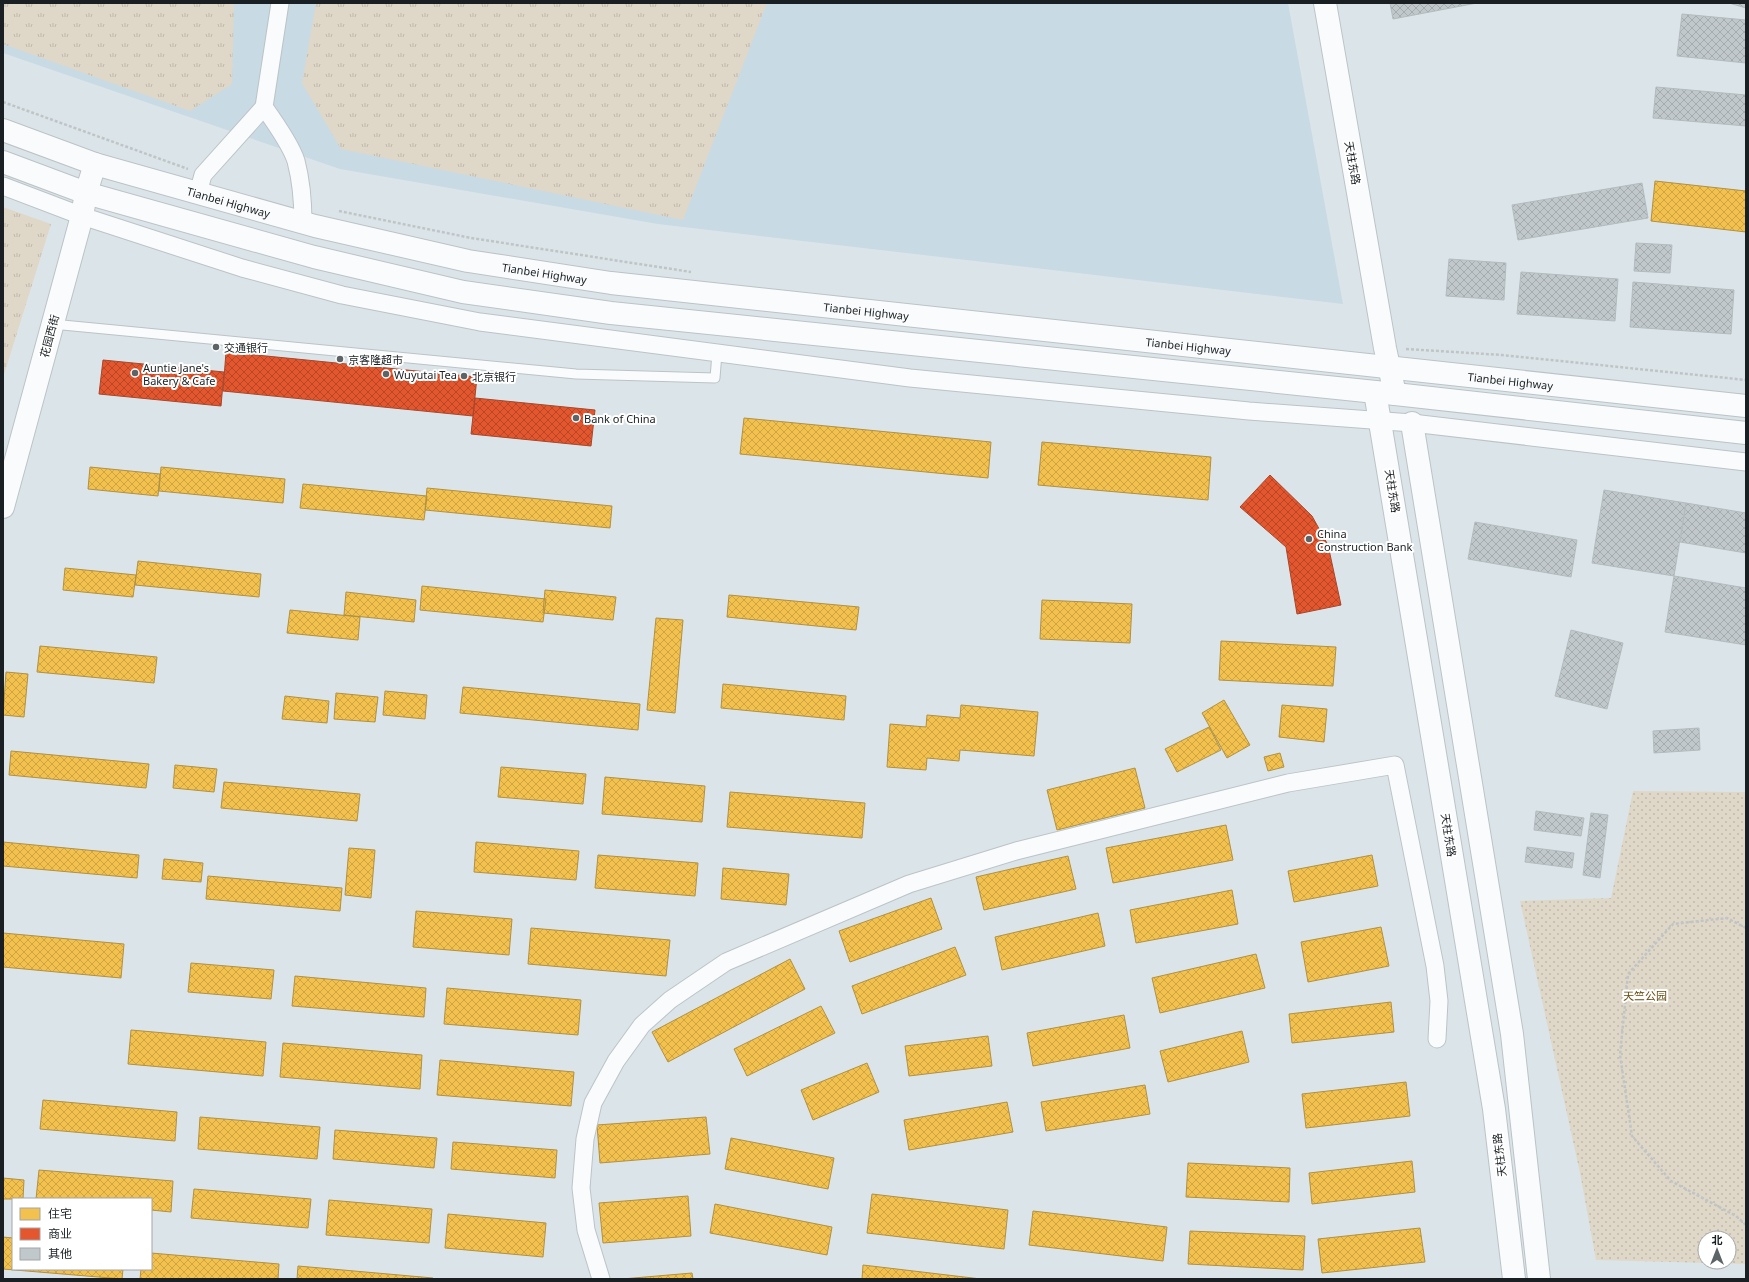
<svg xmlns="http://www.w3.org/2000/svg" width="1749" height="1282" viewBox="0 0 1749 1282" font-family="'Noto Sans','Noto Sans SC',sans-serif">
<defs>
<pattern id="grass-tufts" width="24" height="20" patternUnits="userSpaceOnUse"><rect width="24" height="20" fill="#dfd8c8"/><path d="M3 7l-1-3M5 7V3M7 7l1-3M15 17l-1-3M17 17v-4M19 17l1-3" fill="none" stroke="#bfb9ac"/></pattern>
<pattern id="park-dots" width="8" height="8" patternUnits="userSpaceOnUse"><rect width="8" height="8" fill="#dfd8c8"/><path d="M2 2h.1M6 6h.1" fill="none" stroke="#bfb9ac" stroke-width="1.8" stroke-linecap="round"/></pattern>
<pattern id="homes-cross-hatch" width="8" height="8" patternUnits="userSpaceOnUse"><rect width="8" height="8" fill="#f2c14e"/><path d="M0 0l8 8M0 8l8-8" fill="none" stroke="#cfa544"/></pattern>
<pattern id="shops-cross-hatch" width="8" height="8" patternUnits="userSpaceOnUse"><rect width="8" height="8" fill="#e4572e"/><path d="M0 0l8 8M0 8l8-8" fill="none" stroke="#b84727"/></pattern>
<pattern id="building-cross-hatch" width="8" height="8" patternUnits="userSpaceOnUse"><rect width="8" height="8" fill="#c1c8cc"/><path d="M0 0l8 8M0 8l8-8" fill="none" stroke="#a5abaf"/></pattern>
</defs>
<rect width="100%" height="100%" fill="#dbe5e9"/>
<!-- built -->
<path fill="#c8dae3" d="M3,3h1285l55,301 -685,-80 -318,-55 -337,-116z"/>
<!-- grass -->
<path fill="url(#grass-tufts)" d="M3,3h231l-2,81 -42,27 -187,-67z
M316,3h451l-84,217 -342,-71 -39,-66z
M3,207l48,17 -48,154z"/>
<!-- park -->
<path fill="url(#park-dots)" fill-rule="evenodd" d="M1633,791l113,1v472l-150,-4 -16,-87 -60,-272 91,-3zM1705,1238h24v24h-24z"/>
<!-- homes -->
<path fill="url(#homes-cross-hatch)" stroke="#b19041" d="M1655,181l91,10v41l-95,-11z
M744,418l247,24 -3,36 -248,-24z
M1042,442l169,15 -3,43 -170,-15z
M90,467l70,7 -2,22 -70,-7z
M161,467l124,12 -2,24 -124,-12z
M303,484l124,12 -3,24 -124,-12z
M427,488l185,18 -2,22 -185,-18z
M138,561l123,13 -2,23 -124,-12z
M65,568l71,7 -3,22 -70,-7z
M422,586l124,13 -3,23 -123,-12z
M545,590l71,7 -3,23 -70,-7z
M346,592l70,8 -2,22 -70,-7z
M729,595l130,12 -3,23 -129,-13z
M1042,600l90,4 -2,39 -90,-4z
M290,610l70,7 -2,23 -71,-7z
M656,618l27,2 -8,93 -28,-3z
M1221,641l115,6 -3,39 -114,-6z
M40,646l117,11 -3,26 -117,-11z
M6,672l22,2 -4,43 -21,-2z
M723,684l123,12 -2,24 -123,-12z
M463,687l177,17 -2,26 -178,-17z
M385,691l42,4 -2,24 -42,-4z
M336,693l42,4 -3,25 -41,-3z
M285,696l44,5 -2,22 -45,-4z
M1224,700l26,45 -23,13 -25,-45z
M961,705l77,7 -4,44 -74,-6 -1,11 -32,-3 -1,12 -39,-3 3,-43 36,3 1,-12 33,3z
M1282,705l45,4 -3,33 -45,-5z
M1209,727l12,23 -44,22 -12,-23z
M11,751l138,13 -3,24 -137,-13z
M1280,753l4,14 -16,4 -4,-14z
M175,765l42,4 -3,23 -41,-4z
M501,767l85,7 -3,30 -85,-7z
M1135,768l10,40 -88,22 -10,-40z
M605,777l100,9 -3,36 -100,-8z
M224,782l136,12 -3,27 -136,-13z
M730,792l135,11 -3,35 -135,-11z
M1226,825l7,35 -120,23 -7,-35z
M3,842l136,13 -2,23 -134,-12z
M476,842l103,9 -3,29 -102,-8z
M349,848l26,2 -4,48 -26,-3z
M598,855l100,8 -3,33 -100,-8z
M1372,855l6,31 -84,16 -6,-31z
M1068,856l8,33 -92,21 -8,-33z
M164,859l39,4 -2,19 -39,-3z
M723,868l66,6 -3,31 -65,-6z
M208,876l134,12 -2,23 -134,-12z
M1232,890l6,34 -102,19 -6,-33z
M931,898l11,31 -92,33 -11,-31z
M416,911l96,8 -3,36 -96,-8z
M1098,913l7,33 -103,24 -7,-33z
M1381,927l8,39 -81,16 -7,-40z
M531,928l139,12 -4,36 -138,-12z
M3,933l121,11 -3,34 -118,-11z
M955,947l11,28 -104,39 -10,-28z
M1256,954l9,34 -105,25 -8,-35z
M790,959l15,30 -137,73 -16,-30z
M191,963l83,7 -3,29 -83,-7z
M295,976l131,12 -2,29 -132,-11z
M447,988l134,12 -3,35 -134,-11z
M1391,1002l3,30 -102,11 -3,-29z
M821,1006l14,27 -88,43 -13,-27z
M1124,1015l6,33 -97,18 -6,-33z
M131,1030l135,12 -3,34 -135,-12z
M1242,1031l7,31 -81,20 -8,-31z
M988,1036l4,30 -83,10 -4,-30z
M283,1043l139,12 -2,34 -140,-12z
M440,1060l134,12 -3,34 -134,-11z
M867,1063l12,29 -66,28 -12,-30z
M1406,1082l4,34 -104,12 -4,-34z
M1145,1085l5,29 -104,17 -5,-29z
M43,1100l134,12 -2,29 -135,-12z
M1007,1102l6,30 -104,18 -5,-30z
M200,1117l120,10 -3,32 -119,-10z
M706,1117l4,37 -110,9 -3,-38z
M335,1130l102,8 -3,30 -101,-9z
M731,1138l103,20 -6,31 -103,-20z
M453,1142l104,8 -2,28 -104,-9z
M1412,1161l3,31 -103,12 -3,-31z
M1188,1163l102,5 -1,34 -103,-5z
M39,1170l134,11 -2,31 -20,-2v-11h-115z
M3,1178l21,2 -1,19h-20z
M194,1189l117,10 -3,29 -117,-10z
M872,1194l136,16 -4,39 -137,-16z
M688,1196l3,40 -88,7 -4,-40z
M329,1200l103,9 -3,34 -103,-8z
M715,1204l117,23 -5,28 -117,-22z
M1033,1211l134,16 -4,34 -134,-16z
M448,1214l98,9 -3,34 -98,-9z
M1420,1228l5,34 -103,11 -4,-34z
M1190,1231l115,5 -2,34 -115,-6z
M3,1237l10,1v31h110l-1,10 -119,-10z
M151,1253l128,11 -1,15h-138l1,-10h10z
M863,1265l118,14h-119z
M298,1266l135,12 -1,1h-135z
M692,1273l1,6h-71z"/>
<!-- shops -->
<path fill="url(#shops-cross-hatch)" stroke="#a7462a" d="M226,352l251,25 -4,39 -250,-25z
M103,360l121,12 -3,34 -122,-12z
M475,398l120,12 -4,36 -120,-12z
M1270,475l42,41 16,29 13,60 -44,9 -11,-67 -46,-40z"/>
<!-- building -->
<path fill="url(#building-cross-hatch)" stroke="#b3bbbe" d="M1390,3h87l-84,16z
M1729,3h17v5z
M1682,14l64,6v43l-69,-7z
M1656,87l90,8v31l-93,-8z
M1642,183l6,35 -130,22 -6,-35z
M1636,243l36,2 -2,28 -36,-2z
M1449,259l57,4 -2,37 -58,-4z
M1521,272l97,7 -3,42 -98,-7z
M1633,282l101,8 -3,44 -101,-7z
M1604,490l82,13 -12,73 -82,-13z
M1686,503l60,10v40l-66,-11z
M1475,522l102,18 -6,37 -103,-18z
M1674,576l72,12v57l-81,-13z
M1571,630l52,13 -16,66 -52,-13z
M1699,728l1,22 -46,3 -1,-22z
M1536,811l48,7 -3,18 -47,-6z
M1591,813l17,2 -8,63 -17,-3z
M1527,847l47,6 -2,15 -47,-6z"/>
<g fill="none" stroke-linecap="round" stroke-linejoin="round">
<!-- service casing -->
<g stroke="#bbc3c6" stroke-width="11">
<path id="service" d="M52,324l524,50 139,4 2,-25"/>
</g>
<!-- minor casing -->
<g stroke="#bbc3c6" stroke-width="19">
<path id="minor" d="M264,107l16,-104
M3,186l79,30 160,52 100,27 138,27 430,56 339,33 163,12 334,39
M198,193l5,-18 61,-68c10,14 27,38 32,54 5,19 7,42 7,62
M601,1279l-15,-49 -5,-42 4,-49 8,-36 23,-42 26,-36 28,-25 56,-38 183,-78 107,-33 272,-68 107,-18 40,201 4,35 -2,38"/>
</g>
<!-- tertiary casing -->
<g stroke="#bbc3c6" stroke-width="24">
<path id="tertiary" d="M1325,3l60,345 10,46
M3,507l79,-291 4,-23 9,-29"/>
</g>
<!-- primary casing -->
<g stroke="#bbc3c6" stroke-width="24">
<g id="primary">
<path id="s1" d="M3,130l92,34 220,62 153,35 143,22 1135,123"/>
<path d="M3,162l83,31 228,64 149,35 148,21 784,81 351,39"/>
<path d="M1375,392l119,717 20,170"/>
<path d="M1412,423l100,611 27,245"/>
</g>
</g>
<!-- path -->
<path stroke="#c0c4c6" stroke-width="2.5" stroke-dasharray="3 2" stroke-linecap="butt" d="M3,102l185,67
M339,211l132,27 220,34
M1406,349l96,6 244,25
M1746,928l-19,-10 -54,6 -45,50 -8,81 12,81 39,45 65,35 10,9"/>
<!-- service -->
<use href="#service" stroke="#fafbfc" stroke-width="9"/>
<!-- minor -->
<use href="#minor" stroke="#fafbfc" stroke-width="17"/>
<!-- tertiary -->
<use href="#tertiary" stroke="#fafbfc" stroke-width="22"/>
<!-- primary -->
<use href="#primary" stroke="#fafbfc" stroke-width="22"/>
</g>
<!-- markers -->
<g fill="#5d6468" stroke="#fff" stroke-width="1.5">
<circle cx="216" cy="347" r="4"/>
<circle cx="340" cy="359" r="4"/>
<circle cx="135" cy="373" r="4"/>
<circle cx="386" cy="374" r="4"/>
<circle cx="464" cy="376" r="4"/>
<circle cx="576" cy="418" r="4"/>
<circle cx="1309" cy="539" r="4"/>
</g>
<g text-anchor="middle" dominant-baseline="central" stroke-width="4" stroke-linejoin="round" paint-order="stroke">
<!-- street labels -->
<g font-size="11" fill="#191f22" stroke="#fff">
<text transform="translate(1353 163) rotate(80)">天柱东路</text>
<text stroke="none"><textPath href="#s1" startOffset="237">Tianbei Highway</textPath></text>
<text stroke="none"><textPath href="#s1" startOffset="561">Tianbei Highway</textPath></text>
<text stroke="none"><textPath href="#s1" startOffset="885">Tianbei Highway</textPath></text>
<text transform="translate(49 336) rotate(-75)">花园西街</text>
<text stroke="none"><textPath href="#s1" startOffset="1209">Tianbei Highway</textPath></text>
<text stroke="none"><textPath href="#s1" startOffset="1533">Tianbei Highway</textPath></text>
<text transform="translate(1393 491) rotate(81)">天柱东路</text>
<text transform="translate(1449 835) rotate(81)">天柱东路</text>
<text transform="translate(1499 1155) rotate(-97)">天柱东路</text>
</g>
<!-- poi labels -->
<g font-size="11" fill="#191f22" stroke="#fff" text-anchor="start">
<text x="224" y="347">交通银行</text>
<text x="348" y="359">京客隆超市</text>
<text x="143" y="367">Auntie Jane's<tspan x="143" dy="13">Bakery &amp; Cafe</tspan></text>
<text x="394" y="374">Wuyutai Tea</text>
<text x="472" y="376">北京银行</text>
<text x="584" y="418">Bank of China</text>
<text x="1317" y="533">China<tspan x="1317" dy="13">Construction Bank</tspan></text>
</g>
<!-- park labels -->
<g font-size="11" fill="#674a0d" stroke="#fff">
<text x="1645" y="995">天竺公园</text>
</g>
</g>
<!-- border -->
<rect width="1749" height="1282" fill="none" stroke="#191f22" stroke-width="8"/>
<!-- legend -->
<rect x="12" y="1198" width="140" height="72" fill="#ffffff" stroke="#a3a5a7"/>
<rect x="20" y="1208" width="20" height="12" fill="#f2c14e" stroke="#a3a5a7"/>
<text x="48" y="1218" font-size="12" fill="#191f22">住宅</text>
<rect x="20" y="1228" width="20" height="12" fill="#e4572e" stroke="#a3a5a7"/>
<text x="48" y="1238" font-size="12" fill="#191f22">商业</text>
<rect x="20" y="1248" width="20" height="12" fill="#c1c8cc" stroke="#a3a5a7"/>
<text x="48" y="1258" font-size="12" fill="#191f22">其他</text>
<!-- north arrow -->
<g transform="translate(1717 1250)"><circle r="19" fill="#ffffff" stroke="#a3a5a7"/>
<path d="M0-3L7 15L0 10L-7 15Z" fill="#5d6468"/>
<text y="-6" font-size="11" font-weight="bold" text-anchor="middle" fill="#191f22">北</text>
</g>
</svg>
